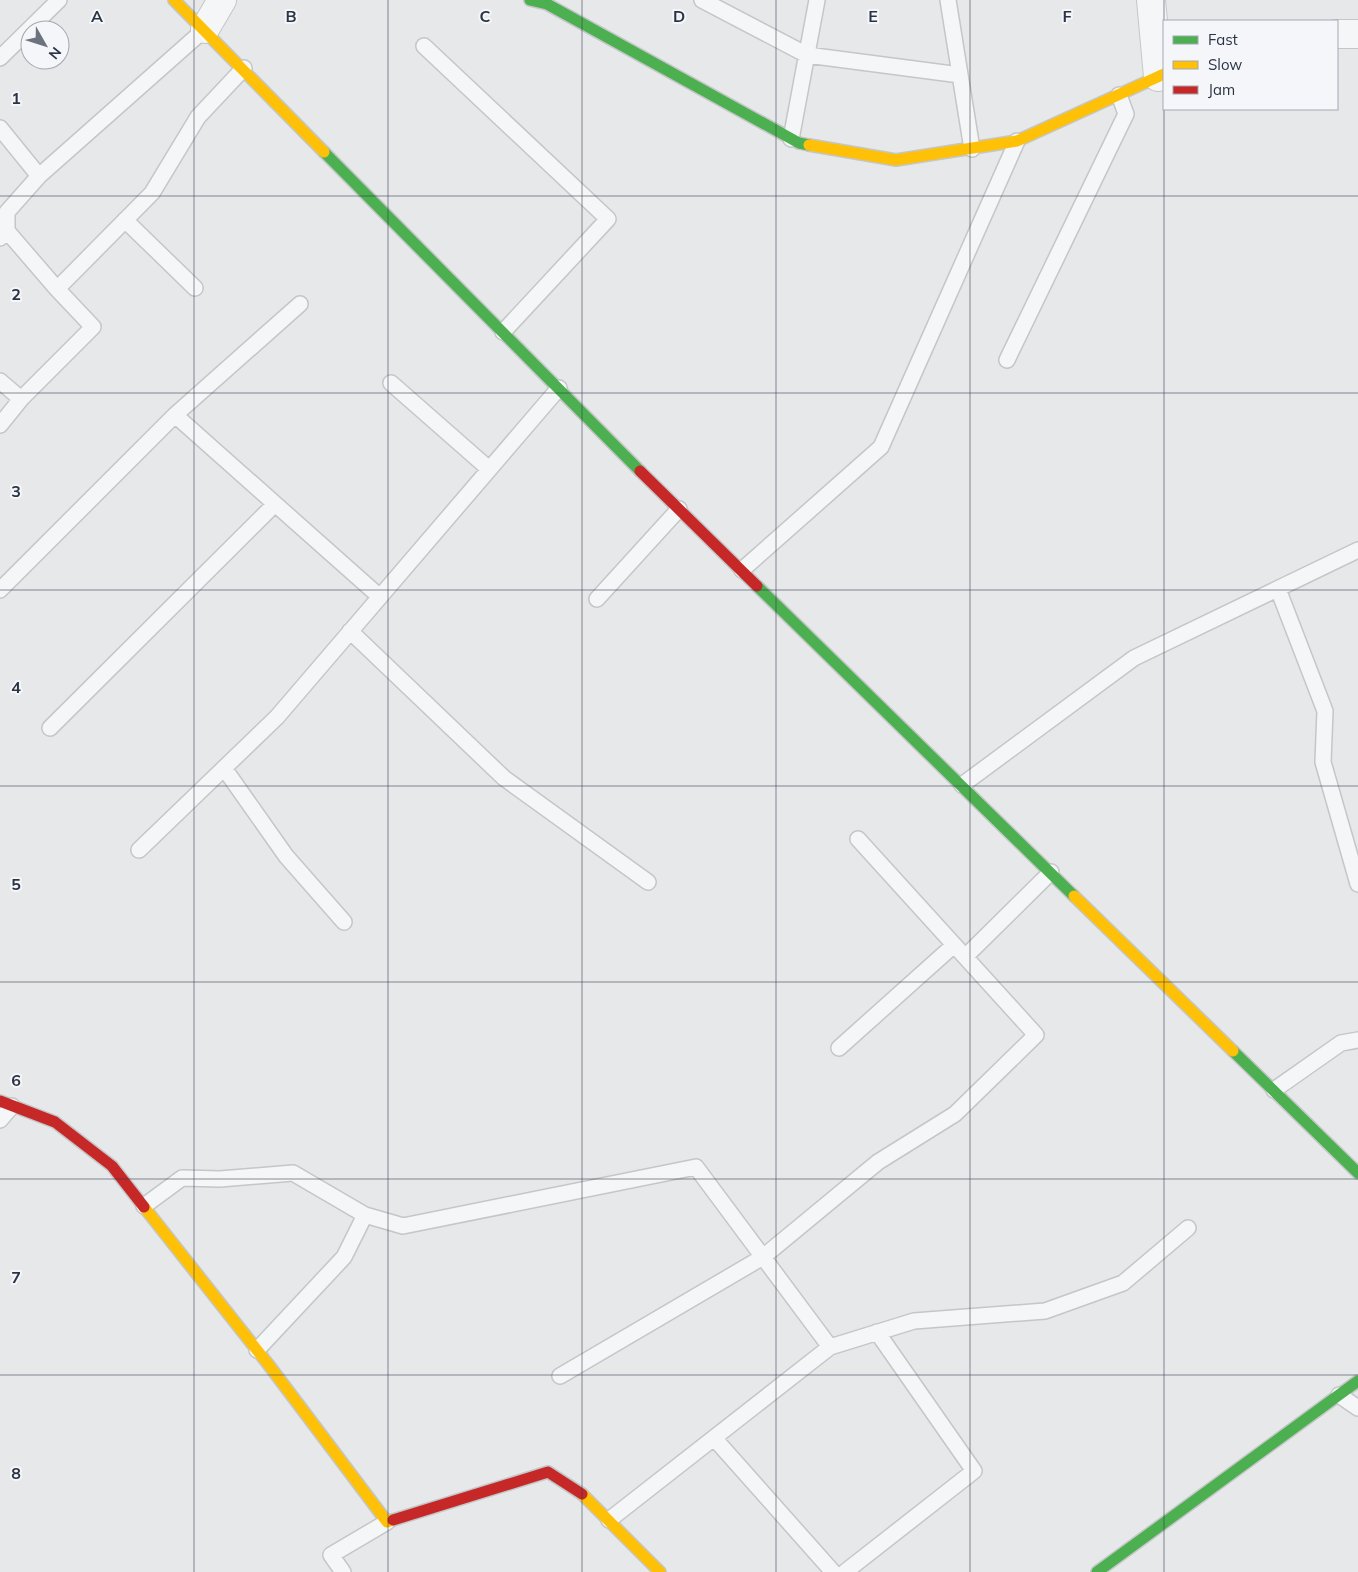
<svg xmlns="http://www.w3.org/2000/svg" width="1358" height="1572" viewBox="0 0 1358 1572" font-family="Mulish,sans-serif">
<rect width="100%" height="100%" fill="#e6e8ea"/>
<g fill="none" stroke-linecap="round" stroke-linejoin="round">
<!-- lane casing -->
<g stroke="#c4c6c8" stroke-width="18">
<path id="lane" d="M702,0l105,55 153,20
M948,0l24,149
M424,46l184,173 -105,113
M0,58l59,-58
M0,128l39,48
M791,139l26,-139
M125,220l70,68
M7,231l50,58
M0,238l7,-7v-19l32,-36 166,-147
M1007,360l119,-246 -7,-19
M0,381l21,18
M391,383l98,86
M175,415l205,182
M0,425l21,-26 72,-72 -36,-38 95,-96 46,-76 46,-49
M742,570l139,-123 136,-306
M1278,589l47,122 -2,51 35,122
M0,590l175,-175 125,-111
M597,599l82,-90
M350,631l154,147 144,104
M50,728l225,-224
M224,768l62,88 58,66
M962,785l172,-127 224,-108
M139,850l138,-133 282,-329
M965,957l86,-85
M839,1048l115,-103
M1274,1090l67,-47 17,-3
M0,1120l12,-14
M144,1206l38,-28 38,1 73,-6 72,42 38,11 293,-59 134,180
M257,1350l87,-93 21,-42
M560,1376l203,-119 115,-95 77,-48 81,-79 -178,-196
M1339,1395l19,13
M714,1438l119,134
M609,1520l221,-173 84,-26 131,-10 78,-28 65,-55
M343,1572l-12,-17 56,-33
M845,1572l129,-101 -97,-139"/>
</g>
<!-- street casing -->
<g stroke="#c4c6c8" stroke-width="30">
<path id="street" d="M1151,0l7,77
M205,29l17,-29
M1337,34h21"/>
</g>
<!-- fast casing -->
<g stroke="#c4c6c8" stroke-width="14">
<path id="fast" d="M530,0l17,4 252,139 10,2
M324,152l316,319
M757,586l317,310
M1233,1051l125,122
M1097,1572l261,-191"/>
</g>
<!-- slow casing -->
<g stroke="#c4c6c8" stroke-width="14">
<path id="slow" d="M174,0l150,152
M809,145l87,15 121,-19 147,-67
M1074,896l159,155
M144,1207l124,157 119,158 6,-2
M582,1494l78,78"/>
</g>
<!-- jam casing -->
<g stroke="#c4c6c8" stroke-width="14">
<path id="jam" d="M640,471l117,115
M0,1101l55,21 57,44 32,41
M393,1520l155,-48 34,22"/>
</g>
<!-- lane -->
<use href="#lane" stroke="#f5f6f7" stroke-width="15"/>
<!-- street -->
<use href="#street" stroke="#f5f6f7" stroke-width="28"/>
<!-- fast -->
<use href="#fast" stroke="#4caf50" stroke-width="11"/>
<!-- slow -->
<use href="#slow" stroke="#ffc107" stroke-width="11"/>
<!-- jam -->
<use href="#jam" stroke="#c62828" stroke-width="11"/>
</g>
<!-- grid -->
<path fill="none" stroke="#2b3445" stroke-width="1" stroke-opacity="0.55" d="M194,0v1572M388,0v1572M582,0v1572M776,0v1572M970,0v1572M1164,0v1572M0,196h1358M0,393h1358M0,590h1358M0,786h1358M0,982h1358M0,1179h1358M0,1375h1358"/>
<g font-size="16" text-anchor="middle" font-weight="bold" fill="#2b3445" stroke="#f4f6f9" stroke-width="4" stroke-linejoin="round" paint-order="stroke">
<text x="97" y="22">A</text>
<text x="291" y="22">B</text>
<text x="485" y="22">C</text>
<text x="679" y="22">D</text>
<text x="873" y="22">E</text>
<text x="1067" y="22">F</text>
<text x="16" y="104">1</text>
<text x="16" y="300">2</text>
<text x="16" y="497">3</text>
<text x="16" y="693">4</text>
<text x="16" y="890">5</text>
<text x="16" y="1086">6</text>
<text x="16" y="1283">7</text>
<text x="16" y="1479">8</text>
</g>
<!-- legend -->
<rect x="1163" y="20" width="175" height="90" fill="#f4f6f9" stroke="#a4a8b1"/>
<rect x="1173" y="36" width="25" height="8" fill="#4caf50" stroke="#a4a8b1"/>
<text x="1208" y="45" font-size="15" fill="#2b3445">Fast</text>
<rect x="1173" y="61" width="25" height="8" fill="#ffc107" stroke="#a4a8b1"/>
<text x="1208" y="70" font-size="15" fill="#2b3445">Slow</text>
<rect x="1173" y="86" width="25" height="8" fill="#c62828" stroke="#a4a8b1"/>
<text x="1208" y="95" font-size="15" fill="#2b3445">Jam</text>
<!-- north arrow -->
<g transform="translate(45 45) rotate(129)"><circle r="24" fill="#f4f6f9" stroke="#a4a8b1"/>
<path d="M0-4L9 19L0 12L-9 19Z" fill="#6c737f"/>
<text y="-8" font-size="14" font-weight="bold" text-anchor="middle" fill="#2b3445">N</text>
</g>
</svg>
